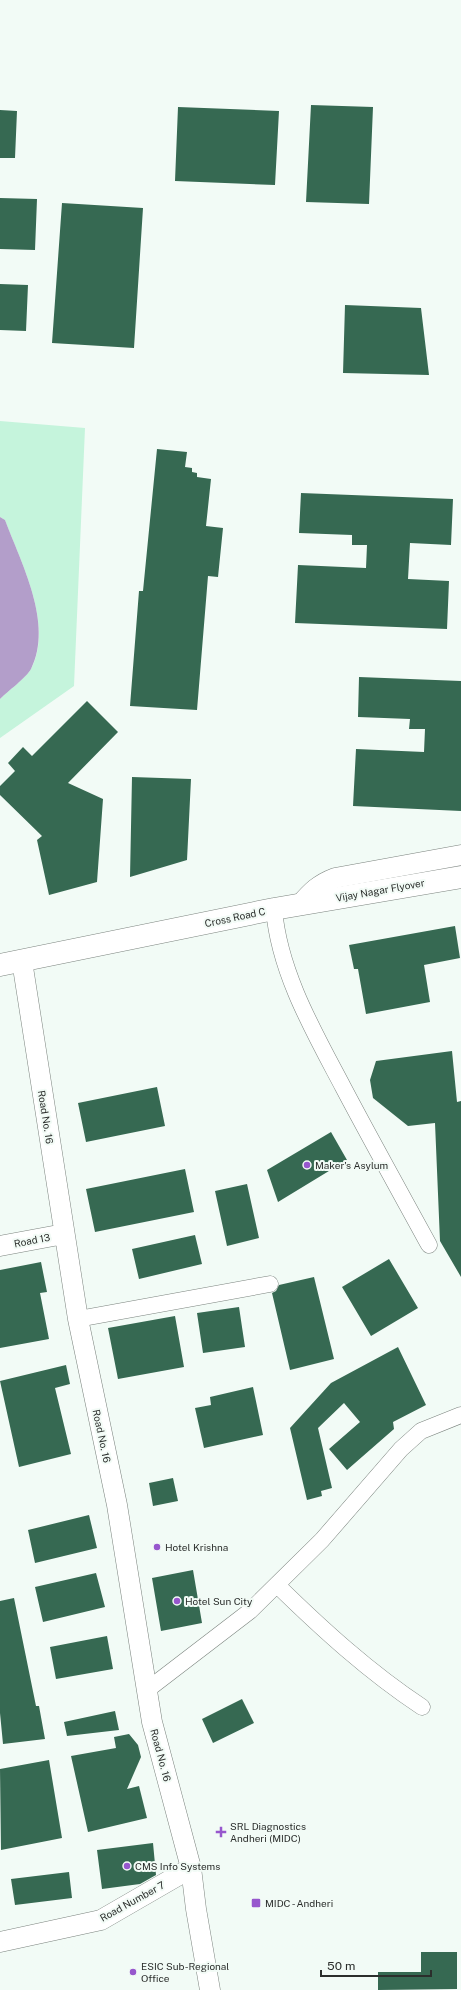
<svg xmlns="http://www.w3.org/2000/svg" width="461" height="1990" viewBox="0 0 461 1990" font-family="'Public Sans',sans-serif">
<rect width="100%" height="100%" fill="#f2fbf6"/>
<!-- green -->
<path fill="#c5f4dc" d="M0,421l85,7 -11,258 -74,52v-39c8,-8 26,-21 31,-30 23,-45 -10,-106 -26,-149l-5,-3z"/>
<!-- water -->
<path fill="#b39eca" d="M0,517l5,3c16,43 49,104 26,149 -5,9 -23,22 -31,30z"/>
<!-- building -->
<path fill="#366952" d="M311,105l62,2 -4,97 -63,-2z
M178,107l101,4 -4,74 -100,-4z
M0,110l17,1 -2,47h-15z
M0,198l37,1 -2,51 -35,-1z
M62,203l81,5 -9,140 -82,-5z
M0,284l28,1 -2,46 -26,-1z
M345,305l76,3 8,67 -86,-2z
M157,449l30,3 -2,15 7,1v4l5,1v4l14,2 -5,47 17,2 -5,49 -10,-1 -11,134 -67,-4 9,-115h4z
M301,493l152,6 -2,46 -41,-2 -2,36 41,2 -2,48 -152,-6 3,-58 68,3 1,-23h-15v-10l-53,-2z
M359,677l102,4v130l-108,-5 3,-57 68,3 1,-23h-16l1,-10 -52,-2z
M87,701l31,31 -50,51 35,16 -6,83 -48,13 -12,-55 5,-4 -42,-41v-9l15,-15 -7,-8 15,-16 9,9z
M132,777l59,2 -4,81 -57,17z
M455,926l5,32 -36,7 6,37 -64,12 -8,-45h-4l-5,-24z
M452,1051l5,51 4,-1v176l-21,-36 -5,-118 -27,3 -35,-28 -3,-18 6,-19z
M157,1087l8,39 -79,16 -8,-39z
M331,1132l16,28 -69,42 -11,-32z
M185,1169l9,43 -99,20 -9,-43z
M247,1184l12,54 -32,8 -12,-55z
M195,1235l7,29 -63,15 -7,-30z
M389,1259l29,49 -47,28 -29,-49z
M41,1262l6,30 -7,1 9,46 -49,9v-78z
M314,1277l20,82 -44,11 -18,-77 4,-2 3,-6z
M239,1307l6,40 -42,6 -6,-40z
M175,1316l9,51 -66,12 -10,-51z
M398,1347l28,58 -33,17 1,7 -47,41 -18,-21 31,-27 -16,-19 -26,25 14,60 -11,3 1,5 -15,4 -17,-72 41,-45z
M66,1365l4,19 -15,4 16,66 -52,13 -19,-86z
M253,1387l10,48 -59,13 -9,-40 16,-3 -1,-8z
M173,1478l5,23 -25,5 -4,-23z
M89,1515l8,33 -62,15 -7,-33z
M193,1570l9,53 -41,8 -9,-53z
M96,1573l9,34 -62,15 -8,-35z
M14,1598l22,108h3l6,33 -42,5 -3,-31v-112z
M107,1636l6,33 -57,10 -6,-32z
M242,1699l12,24 -41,20 -11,-24z
M115,1711l4,19 -52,6 -3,-14z
M129,1734l9,11 3,12 -14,32 12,-3 8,32 -59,14 -17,-76 45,-8 -2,-11z
M49,1760l13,78 -61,12 -1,-81z
M153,1843l3,32 -16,9 -38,5 -5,-39z
M69,1872l3,26 -57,7 -4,-26z
M421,1952h36v37l-79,1v-18h43z"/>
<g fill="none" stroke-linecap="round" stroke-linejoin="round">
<!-- minor casing -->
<g stroke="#7b837e" stroke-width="17">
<path id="minor" d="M274,909c5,63 40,123 69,178 28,53 57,105 86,158
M78,1319l192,-35
M277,1585c45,44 92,87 145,122
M147,1690l103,-79 72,-71 79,-91 20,-18 40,-16"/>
</g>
<!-- tertiary casing -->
<g stroke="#7b837e" stroke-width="21">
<path id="tertiary" d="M300,905c11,-13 19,-21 35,-27l126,-23
M22,961l56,358 39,186 35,217 39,146 5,41 14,81
M0,1246l64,-12
M0,1942l101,-22 90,-52"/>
</g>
<!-- secondary casing -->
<g stroke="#7b837e" stroke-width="23">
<path id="secondary" d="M0,965l274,-56 187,-32"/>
</g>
<!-- minor -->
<use href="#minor" stroke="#fff" stroke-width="16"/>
<!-- tertiary -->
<use href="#tertiary" stroke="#fff" stroke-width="20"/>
<!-- secondary -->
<use href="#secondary" stroke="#fff" stroke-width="22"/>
</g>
<!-- markers -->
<g fill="#9757cd" stroke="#f2fbf6" stroke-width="1.5">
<circle cx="307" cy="1165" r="4"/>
<circle cx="157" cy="1547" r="4"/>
<circle cx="177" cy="1601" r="4"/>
<path d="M219 1826h4v4h4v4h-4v4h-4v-4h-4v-4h4z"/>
<circle cx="127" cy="1866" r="4"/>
<rect x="251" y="1898" width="10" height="10" rx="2"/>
<circle cx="133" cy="1972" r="4"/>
</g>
<g text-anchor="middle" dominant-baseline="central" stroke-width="4" stroke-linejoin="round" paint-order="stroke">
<!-- street labels -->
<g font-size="10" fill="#2b2e2c" stroke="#f2fbf6">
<text transform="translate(380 890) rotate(-10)">Vijay Nagar Flyover</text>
<text transform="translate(235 917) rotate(-12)">Cross Road C</text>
<text transform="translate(46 1117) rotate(81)">Road No. 16</text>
<text transform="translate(32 1240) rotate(-11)">Road 13</text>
<text transform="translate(102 1436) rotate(78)">Road No. 16</text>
<text transform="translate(161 1755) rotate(75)">Road No. 16</text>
<text transform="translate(132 1901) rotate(-29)">Road Number 7</text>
</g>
<!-- poi labels -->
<g font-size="10" fill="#2b2e2c" stroke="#f2fbf6" text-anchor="start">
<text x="315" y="1165">Maker's Asylum</text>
<text x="165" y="1547">Hotel Krishna</text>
<text x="185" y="1601">Hotel Sun City</text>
<text x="230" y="1826">SRL Diagnostics<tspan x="230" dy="12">Andheri (MIDC)</tspan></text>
<text x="135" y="1866">CMS Info Systems</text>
<text x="265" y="1903">MIDC - Andheri</text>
<text x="141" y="1966">ESIC Sub-Regional<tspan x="141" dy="12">Office</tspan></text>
</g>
</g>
<!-- scale -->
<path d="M321 1970v6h110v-6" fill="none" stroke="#2b2e2c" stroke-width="2"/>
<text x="327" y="1970" font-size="12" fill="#2b2e2c" stroke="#f2fbf6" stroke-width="3" paint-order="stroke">50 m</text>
</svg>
